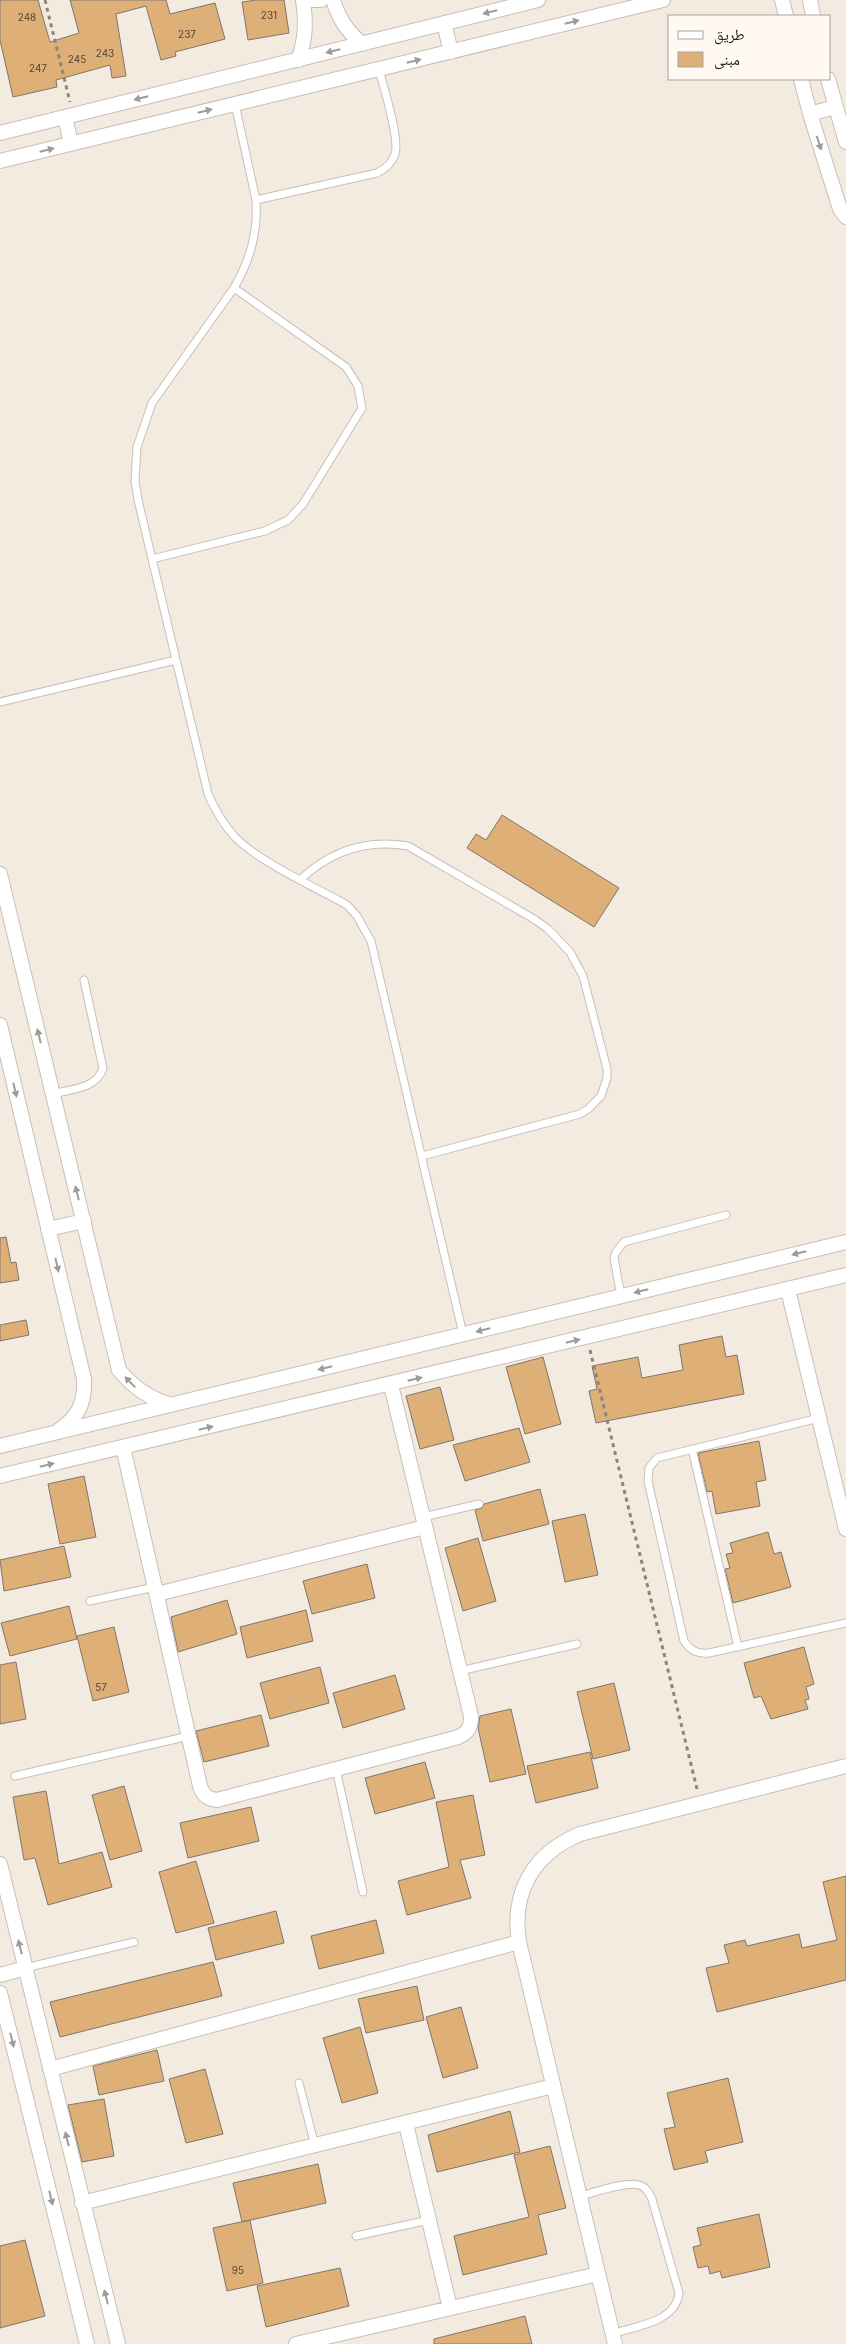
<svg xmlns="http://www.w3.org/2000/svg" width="846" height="2344" viewBox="0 0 846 2344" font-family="Inter,'Noto Naskh Arabic',sans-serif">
<rect width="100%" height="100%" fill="#f4ebe0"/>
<!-- building -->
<path fill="#deaf76" stroke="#7f766d" d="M0,0h38l12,42 29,-9 -9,-33h96l4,14 45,-11 10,36 -50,13 1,4 -15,4 -15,-54 -30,8 10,62 -14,2 -2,-13 -54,15 1,7 -44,10 -13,-57z
M256,0h28l5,33 -41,7 -6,-38z
M502,815l117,73 -25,39 -127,-79 9,-14 10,6z
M6,1237l5,26 5,-1 3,18 -19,3v-45z
M26,1320l3,15 -29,6v-16z
M722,1336l4,21 11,-2 7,39 -148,29 -7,-32 8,-2 -5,-23 46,-9 4,21 41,-8 -4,-25z
M543,1357l18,67 -36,10 -19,-67z
M440,1387l14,53 -34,9 -14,-53z
M519,1428l11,34 -65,19 -12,-36z
M759,1441l7,39 -10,2 4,24 -44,8 -4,-23 -5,1 -9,-39z
M84,1476l12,61 -36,7 -12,-60z
M540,1489l9,35 -66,17 -8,-31 7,-2 2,-4z
M585,1514l13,61 -33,7 -13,-61z
M768,1532l6,22 7,-2 10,35 -58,16 -8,-34 5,-1 -4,-14 7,-1 -3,-10z
M478,1538l18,63 -33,10 -18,-63z
M64,1546l7,31 -67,14 -4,-31z
M367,1564l8,34 -63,16 -9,-33z
M227,1600l10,34 -59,18 -7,-35z
M69,1606l8,33 -67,17 -9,-33z
M306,1610l7,31 -66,17 -7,-31z
M114,1627l15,65 -36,9 -16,-65z
M804,1647l10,37 -8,3 3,12 -4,1 3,9 -37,10 -10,-23 -7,2 -10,-35z
M16,1662l10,57 -26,5v-59z
M320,1667l9,36 -59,16 -10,-36z
M395,1675l10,34 -62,19 -10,-35z
M614,1683l16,67 -37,9 -16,-67z
M511,1709l15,65 -36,8 -12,-54 2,-12z
M261,1715l8,31 -65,16 -8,-31z
M590,1752l8,36 -62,15 -9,-37z
M425,1762l10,36 -60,16 -10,-36z
M124,1786l18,65 -32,9 -18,-65z
M46,1791l13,73 43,-12 10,35 -64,18 -13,-47 -11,2 -11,-63z
M473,1795l12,60 -25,5 11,38 -64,17 -9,-34 51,-14 -13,-65z
M251,1807l8,34 -71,17 -8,-35z
M196,1861l18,62 -38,10 -17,-61z
M846,1876v104l-129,32 -11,-44 23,-5 -5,-18 21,-5 2,6 52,-12 3,14 35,-8 -14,-58z
M276,1911l8,32 -68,17 -8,-32z
M376,1920l8,33 -65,16 -8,-33z
M213,1962l9,34 -162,41 -10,-35z
M417,1986l7,34 -58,13 -8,-34z
M461,2007l17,61 -35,10 -17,-61z
M360,2027l18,66 -36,10 -19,-65z
M157,2050l7,31 -65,14 -6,-29z
M205,2069l18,65 -37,9 -17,-64z
M728,2078l15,64 -38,9 3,11 -34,8 -10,-41 11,-2 -8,-34z
M104,2099l10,57 -32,6 -14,-57z
M510,2111l10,41 -83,20 -9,-37z
M550,2146l16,62 -28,7 9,39 -84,21 -9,-39 75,-19 -15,-62z
M318,2164l8,39 -84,19 -9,-39z
M759,2214l11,53 -48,11 -2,-7 -10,3 -2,-8 -10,2 -5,-21 8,-2 -4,-17z
M250,2220l13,63 -36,8 -14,-63z
M25,2240l20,76 -45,12v-82z
M340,2268l9,38 -83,21 -9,-41z
M525,2316l7,28h-98v-5z"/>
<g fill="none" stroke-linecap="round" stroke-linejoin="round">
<!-- service casing -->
<g stroke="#c8bfb5" stroke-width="9">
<path id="service" d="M235,104l21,96c2,33 -6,60 -22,88l-82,115 -15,44 -2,34 3,19 70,294c7,16 15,30 27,43 24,25 80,50 112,68l10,11 14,25 92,393
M256,200l121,-27c8,-4 15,-9 18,-19 5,-15 -11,-66 -16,-84
M152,559l113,-28 23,-11 15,-16 59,-96 -4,-22 -12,-19 -112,-79
M0,702l176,-42
M301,879c30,-28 66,-40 107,-33l126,73 14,10 22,23 13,24 24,93v9l-6,18 -13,13 -8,5 -158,42
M53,1094c18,-5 44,-5 50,-26l-19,-88
M621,1296l-7,-38 2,-6 8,-10 102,-27
M819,1418l-162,40 -8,10 -1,13 36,160c7,10 13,13 25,12l137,-30
M692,1449l46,198
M423,1517l56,-13
M90,1601l65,-14
M460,1671l117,-27
M336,1769l27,123
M15,1776l174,-40
M25,1968l109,-26
M299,2083l16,63
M580,2196c13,-3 46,-15 59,-11 7,2 10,8 13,14l27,94c-3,29 -43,33 -67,41
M356,2236l73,-16"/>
</g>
<!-- minor casing -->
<g stroke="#c8bfb5" stroke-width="16">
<path id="minor" d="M303,0h18
M333,0c6,19 14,31 29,44
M782,0l4,16
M810,0l3,16
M444,23l7,29
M298,60c8,-21 8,-38 5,-60
M801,79l9,35 30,95 6,8
M828,79l18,63
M810,114l25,-7
M65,117l6,27
M0,133l538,-133
M0,161l663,-161
M0,874l119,496c15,18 30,28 52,35
M0,1025l84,354c1,23 -5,38 -25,51
M48,1229l36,-8
M788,1290l58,239
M0,1446l846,-204
M123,1447l77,339c3,9 7,13 17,14l238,-62c12,-4 16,-9 16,-22l-80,-331
M0,1476l846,-201
M157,1594l268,-67
M0,1864l118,480
M0,1975l25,-7
M0,1993l87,351
M50,2069l469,-127
M406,2124l44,184
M82,2203l471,-117
M296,2344l302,-70
M615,2344l-96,-402c-8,-50 14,-88 61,-108l266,-68"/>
</g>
<!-- path -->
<path stroke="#8b857e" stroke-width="3" stroke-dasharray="4 4" stroke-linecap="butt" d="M45,0l25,102
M590,1350l107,439"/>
<!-- service -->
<use href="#service" stroke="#fff" stroke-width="7"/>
<!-- minor -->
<use href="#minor" stroke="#fff" stroke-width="14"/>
</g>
<!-- one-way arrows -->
<defs><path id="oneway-solid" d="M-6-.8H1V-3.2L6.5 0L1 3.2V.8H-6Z" transform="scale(1.25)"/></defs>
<g fill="#9d9c9a">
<use href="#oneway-solid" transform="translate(490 12) rotate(166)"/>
<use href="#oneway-solid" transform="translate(572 22) rotate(-14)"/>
<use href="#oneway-solid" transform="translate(333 51) rotate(166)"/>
<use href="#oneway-solid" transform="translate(414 61) rotate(-14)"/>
<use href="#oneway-solid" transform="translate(141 98) rotate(166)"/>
<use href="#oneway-solid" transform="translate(205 111) rotate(-14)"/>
<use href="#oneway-solid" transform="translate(819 143) rotate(72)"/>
<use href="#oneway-solid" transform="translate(47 150) rotate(-14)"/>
<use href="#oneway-solid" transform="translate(39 1036) rotate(-104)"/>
<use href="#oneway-solid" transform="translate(15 1090) rotate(77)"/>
<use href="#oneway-solid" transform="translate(77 1193) rotate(-104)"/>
<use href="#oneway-solid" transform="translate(799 1253) rotate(166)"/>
<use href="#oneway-solid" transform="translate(57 1265) rotate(77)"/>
<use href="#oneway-solid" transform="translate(641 1291) rotate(166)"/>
<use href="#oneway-solid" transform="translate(483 1330) rotate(166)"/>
<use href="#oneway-solid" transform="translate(573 1341) rotate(-13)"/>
<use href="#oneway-solid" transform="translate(325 1368) rotate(166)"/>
<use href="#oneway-solid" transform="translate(415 1379) rotate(-13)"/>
<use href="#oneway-solid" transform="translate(130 1382) rotate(-134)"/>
<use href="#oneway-solid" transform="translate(206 1428) rotate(-13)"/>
<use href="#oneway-solid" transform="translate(47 1465) rotate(-14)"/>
<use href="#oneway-solid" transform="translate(20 1947) rotate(-104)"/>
<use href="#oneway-solid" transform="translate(12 2040) rotate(76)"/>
<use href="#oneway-solid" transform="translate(67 2139) rotate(-104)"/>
<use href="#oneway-solid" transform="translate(51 2198) rotate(76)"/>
<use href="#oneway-solid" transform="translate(106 2297) rotate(-104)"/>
</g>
<g text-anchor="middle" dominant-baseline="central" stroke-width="4" stroke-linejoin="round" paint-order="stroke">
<!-- number labels -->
<g font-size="10" fill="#544635">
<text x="269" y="15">231</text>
<text x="27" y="17">248</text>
<text x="187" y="34">237</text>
<text x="105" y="53">243</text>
<text x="77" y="59">245</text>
<text x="38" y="68">247</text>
<text x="101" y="1687">57</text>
<text x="238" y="2270">95</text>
</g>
</g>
<!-- legend -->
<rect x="668" y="15" width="162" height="65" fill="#fff9f2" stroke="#a8a39e"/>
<rect x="678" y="31" width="25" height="8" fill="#ffffff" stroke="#a8a39e"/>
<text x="714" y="40" font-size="15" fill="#26231f">طريق</text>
<rect x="678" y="52" width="25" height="15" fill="#deaf76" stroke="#a8a39e"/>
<text x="714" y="65" font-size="15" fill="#26231f">مبنى</text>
</svg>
